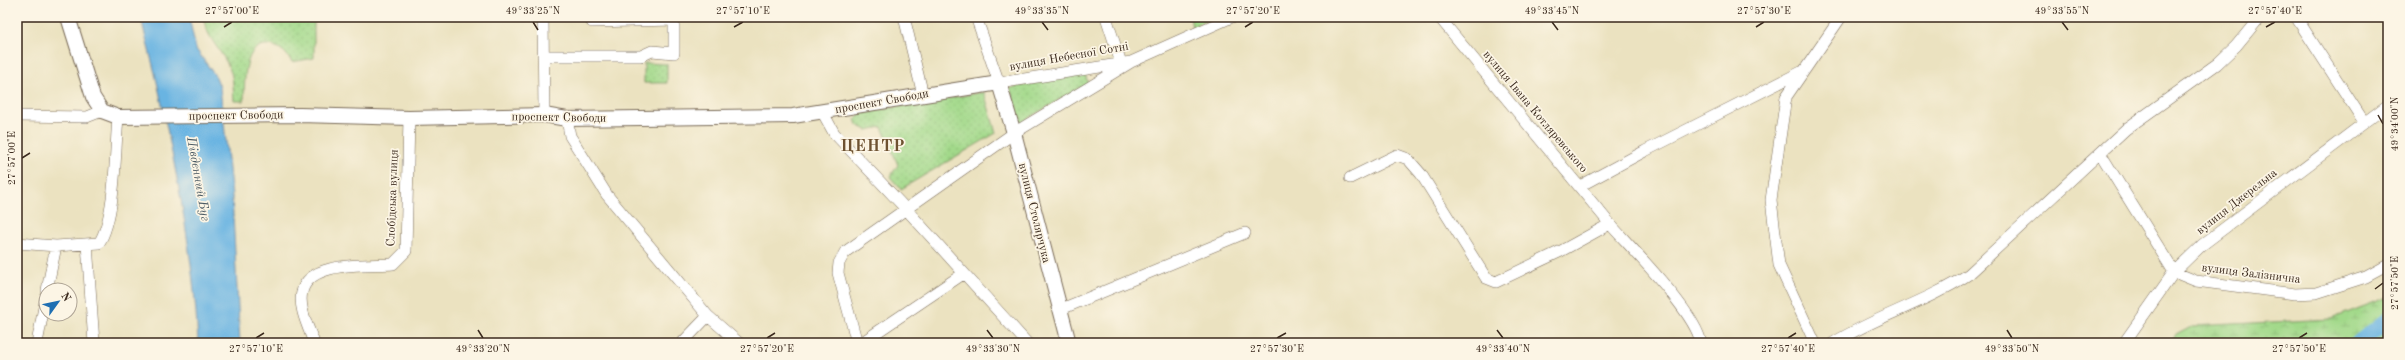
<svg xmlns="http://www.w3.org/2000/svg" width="2405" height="360" viewBox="0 0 2405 360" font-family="'Old Standard TT',serif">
<defs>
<pattern id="wetland-marsh" width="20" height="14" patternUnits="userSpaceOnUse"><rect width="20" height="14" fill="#a2d98a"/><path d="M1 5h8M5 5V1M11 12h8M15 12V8" fill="none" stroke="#8cba77"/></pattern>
<pattern id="cemetery-stones" width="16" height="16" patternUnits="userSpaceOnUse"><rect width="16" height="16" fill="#a2d98a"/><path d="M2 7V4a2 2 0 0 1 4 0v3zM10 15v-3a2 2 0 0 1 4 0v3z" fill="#8cba77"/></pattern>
<pattern id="park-dots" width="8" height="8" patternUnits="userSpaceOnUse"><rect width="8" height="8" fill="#a2d98a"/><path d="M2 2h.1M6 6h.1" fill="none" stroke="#8cba77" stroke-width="1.8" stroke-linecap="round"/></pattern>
</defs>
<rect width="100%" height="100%" fill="#fcf5e5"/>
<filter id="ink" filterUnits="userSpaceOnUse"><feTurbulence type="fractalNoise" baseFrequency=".025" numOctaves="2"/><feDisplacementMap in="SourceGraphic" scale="8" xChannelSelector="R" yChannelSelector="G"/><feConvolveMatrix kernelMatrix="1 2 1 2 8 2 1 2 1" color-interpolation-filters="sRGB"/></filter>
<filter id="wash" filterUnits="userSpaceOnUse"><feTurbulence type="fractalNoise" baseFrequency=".012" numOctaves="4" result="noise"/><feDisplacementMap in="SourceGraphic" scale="16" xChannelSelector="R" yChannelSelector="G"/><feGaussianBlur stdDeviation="0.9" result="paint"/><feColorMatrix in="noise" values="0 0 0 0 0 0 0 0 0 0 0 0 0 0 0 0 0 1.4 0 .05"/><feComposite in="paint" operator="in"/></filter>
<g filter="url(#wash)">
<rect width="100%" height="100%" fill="#ebe2c0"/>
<!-- wetland -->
<path fill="url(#wetland-marsh)" stroke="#6e8254" d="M2388,297v46h-217l5,-8 17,-9 138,-7z"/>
<!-- cemetery -->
<path fill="url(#cemetery-stones)" stroke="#6e8254" d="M1190,17h23l-21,10z"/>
<!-- park -->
<path fill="url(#park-dots)" stroke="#6e8254" d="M203,17h111v41l-22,4c-5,-8 -11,-15 -22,-17 -28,-3 -25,38 -26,56h-10c-1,-9 0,-22 -4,-31 -8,-21 -22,-28 -27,-53z
M644,63l23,1v19h-23z
M1085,74l3,9 -68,40 -10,-35z
M984,92l12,41 -95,56 -11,-12 8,-12 -16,-38 -15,3 -10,-5 -2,-6 7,-6z"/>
<!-- water -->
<path fill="#69b4e2" stroke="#526f80" d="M141,17h48l7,32 20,28 4,10 12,109 8,147h-42c-4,-85 -21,-169 -39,-252 -5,-25 -13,-49 -18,-74z"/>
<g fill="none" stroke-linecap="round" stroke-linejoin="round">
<!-- river -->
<path stroke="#69b4e2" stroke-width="17" d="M2359,343l29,-23"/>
</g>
</g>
<g filter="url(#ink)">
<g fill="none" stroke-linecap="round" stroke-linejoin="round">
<!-- minor casing -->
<g stroke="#796a57" stroke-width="12">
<path id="minor" d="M543,17l1,98
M904,17l19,78
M976,17l23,66 132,-21 101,-45
M1106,17l15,46
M2296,17l68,105
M543,56h98l11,-5 22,2v-33l-82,2v-5
M823,113l11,20 71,75 122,135
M17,116l70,1 15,-6
M567,119l3,17 37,59 101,121 31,27
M2100,153l74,119 22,9 99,13 21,-1 50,-16 22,-12
M1350,178l47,-23 11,4 13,15 65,104 10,4 65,-31 49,-27 -171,-207
M1580,186l65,-35 156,-79
M1610,224c23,26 86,89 91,119
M17,243l39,3 43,-3c17,-26 16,-93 19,-126
M87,244l7,99
M47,290l9,-44
M1059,310l186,-77
M37,343l9,-46
M314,343c-5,-15 -16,-35 -12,-51 7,-32 67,-26 91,-28l13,-13 3,-133
M682,343l26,-27
M857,343l-19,-70 1,-10 6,-11 169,-119 117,-71
M861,343l102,-69
M1815,343l-36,-78 -8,-65 15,-103 55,-80
M1833,343c44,-27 94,-41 136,-69l157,-145 91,-65 19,-18 24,-29
M2124,343l50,-71 28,-27 186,-140"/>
</g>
<!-- major casing -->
<g stroke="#796a57" stroke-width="16">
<path id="major" d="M68,17l25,80 9,14 16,6 182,-2 109,3 135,-3 23,4 226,-3 206,-33 15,50 55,210"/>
</g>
<!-- minor -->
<use href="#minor" stroke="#fff" stroke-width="11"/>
<!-- major -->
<use href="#major" stroke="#fff" stroke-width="14"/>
</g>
</g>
<!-- ticks -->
<path fill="none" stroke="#3b2a1e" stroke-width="1.5" d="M533,22l5,8M1042,22l6,8M1552,22l6,8M2062,22l6,8M224,27l8,-5M734,27l9,-5M1245,27l8,-5M1756,27l8,-5M2266,27l9,-5M2378,115l5,9M22,158l8,-5M2375,289l8,-6M478,330l5,8M987,330l6,8M1497,330l6,8M2007,330l5,8M256,338l8,-5M767,338l8,-5M1277,338l9,-5M1788,338l8,-5M2299,338l8,-5"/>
<g text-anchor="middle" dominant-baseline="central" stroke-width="3.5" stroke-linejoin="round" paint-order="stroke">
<!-- street labels -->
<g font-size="12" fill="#3b2a1e" stroke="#fcf5e5">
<text transform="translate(1069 57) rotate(-10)">вулиця Небесної Сотні</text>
<text transform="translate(882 102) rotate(-10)">проспект Свободи</text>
<text transform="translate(1535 112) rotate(50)">вулиця Івана Котляревського</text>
<text transform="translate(236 116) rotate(-1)">проспект Свободи</text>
<text transform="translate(559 118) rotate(1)">проспект Свободи</text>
<text transform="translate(393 198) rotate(-88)">Слобідська вулиця</text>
<text transform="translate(2237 202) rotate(-38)">вулиця Джерельна</text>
<text transform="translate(1034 213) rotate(76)">вулиця Столярчука</text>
<text transform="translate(2251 274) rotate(7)">вулиця Залізнична</text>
</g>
<!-- water labels -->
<g font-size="13" font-style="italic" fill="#4b5a63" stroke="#fcf5e5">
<text transform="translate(198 179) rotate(80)">Південний Буг</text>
</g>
<!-- district labels -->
<g font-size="16" font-weight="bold" letter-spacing="1" fill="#6e5231" stroke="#fcf5e5">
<text x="873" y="147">ЦЕНТР</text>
</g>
</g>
<!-- margin -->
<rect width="2405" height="360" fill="none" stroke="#fcf5e5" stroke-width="44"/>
<!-- north arrow -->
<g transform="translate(58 302) rotate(57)"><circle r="19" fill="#fcf5e5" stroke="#afa495"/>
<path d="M0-3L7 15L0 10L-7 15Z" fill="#1f6fb2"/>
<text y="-6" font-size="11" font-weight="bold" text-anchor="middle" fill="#3b2a1e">N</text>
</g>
<rect x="22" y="22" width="2361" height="316" fill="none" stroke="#3b2a1e" stroke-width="1.5"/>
<g font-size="10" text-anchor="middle" fill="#3b2a1e">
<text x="232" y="14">27°57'00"E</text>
<text x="533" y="14">49°33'25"N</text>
<text x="743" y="14">27°57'10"E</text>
<text x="1042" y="14">49°33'35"N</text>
<text x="1253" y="14">27°57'20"E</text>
<text x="1552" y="14">49°33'45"N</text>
<text x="1764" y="14">27°57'30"E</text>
<text x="2062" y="14">49°33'55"N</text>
<text x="2275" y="14">27°57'40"E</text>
<text transform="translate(2394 124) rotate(-90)" y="4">49°34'00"N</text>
<text transform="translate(11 158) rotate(-90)" y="4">27°57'00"E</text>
<text transform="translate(2394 283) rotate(-90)" y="4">27°57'50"E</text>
<text x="256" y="352">27°57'10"E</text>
<text x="483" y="352">49°33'20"N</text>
<text x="767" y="352">27°57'20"E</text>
<text x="993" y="352">49°33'30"N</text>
<text x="1277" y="352">27°57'30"E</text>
<text x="1503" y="352">49°33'40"N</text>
<text x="1788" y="352">27°57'40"E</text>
<text x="2012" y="352">49°33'50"N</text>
<text x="2299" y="352">27°57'50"E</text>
</g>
</svg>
